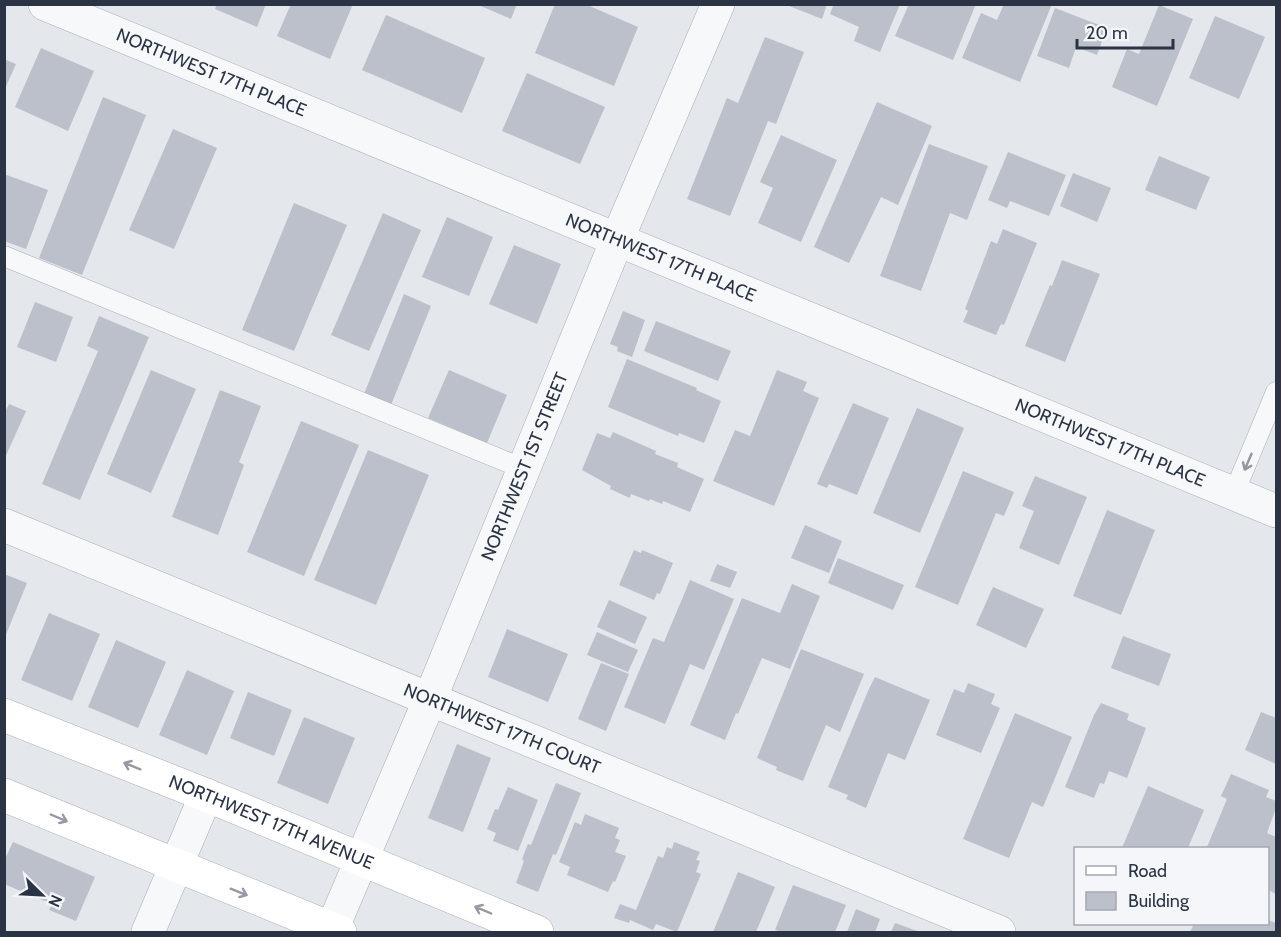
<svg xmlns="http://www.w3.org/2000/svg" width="1281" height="937" viewBox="0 0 1281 937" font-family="Cabin,sans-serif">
<rect width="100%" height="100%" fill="#e4e7ec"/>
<!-- building -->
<path fill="#bbc0ca" d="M217,4h49l-9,23 -42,-18z
M291,4h62l-23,55 -53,-23z
M476,4h41l-6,15z
M555,4h30l53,23 -24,59 -79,-33z
M784,4h43l-5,15z
M834,4h66l-20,48 -26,-11 5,-14 -29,-13z
M909,4h67l-23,56 -58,-24z
M1004,4h48l-32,78 -58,-24 19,-45 16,7z
M1159,5l34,14 -36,87 -45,-19 15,-38 12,5z
M1055,8l52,20 -10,27 -21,-8 -7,21 -32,-12z
M386,15l99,43 -23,55 -100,-43z
M1215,16l50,21 -26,62 -50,-21z
M765,37l39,15 -28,72 -8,-3 -38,95 -43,-17 40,-101 11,5z
M41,48l53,23 -26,60 -53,-24z
M4,59l12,5 -12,27z
M527,73l78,34 -25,57 -78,-33z
M103,97l43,18 -64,160 -43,-17z
M877,102l55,24 -34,79 -17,-8 -32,66 -35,-16z
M173,129l44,19 -43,101 -45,-19z
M781,135l56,25 -36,82 -43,-19 15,-35 -13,-6z
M929,144l59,22 -21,54 -17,-7 -29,78 -41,-15z
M1008,152l58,23 -17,41 -39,-15 -3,7 -19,-8z
M1159,156l51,21 -14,33 -51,-20z
M1073,173l38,15 -14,34 -37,-16z
M4,174l44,16 -22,59 -22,-8z
M294,203l53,22 -53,126 -52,-21z
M383,213l38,17 -52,121 -38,-16z
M447,217l46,20 -24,59 -47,-19z
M1003,229l34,14 -33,82 -3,-1 -5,11 -33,-13 5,-11 -3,-2 26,-68 6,3z
M514,245l47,19 -24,60 -48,-20z
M1062,260l38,14 -35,88 -40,-16 25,-61 2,1z
M404,294l27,12 -40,99 -27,-11z
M35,302l38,15 -17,45 -39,-15z
M623,311l22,9 -13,37 -15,-6 1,-4 -8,-3z
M99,316l50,21 -69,163 -38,-16 56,-133 -11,-5z
M656,321l75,30 -13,30 -74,-30z
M627,359l70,29 -1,2 25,11 -17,42 -25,-10 -1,3 -70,-29z
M151,370l45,19 -45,104 -44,-19z
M449,370l58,25 -20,48 -59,-25z
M777,370l30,12 -4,9 16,7 -45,108 -61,-25 22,-51 15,6z
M220,390l41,16 -22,56 5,3 -26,70 -46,-18z
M853,403l36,15 -32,77 -28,-11 -2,4 -10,-4z
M9,404l17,7 -22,49v-46z
M917,408l47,20 -44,105 -47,-20z
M301,421l58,24 -55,131 -57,-24z
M613,432l43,19 -1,3 23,9 -1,4 27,12 -14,33 -27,-11 -1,3 -12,-5 -1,2 -18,-7 -1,4 -20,-9 1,-3 -29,-16 15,-37 13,5z
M368,450l61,25 -53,130 -62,-25z
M963,471l51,21 -10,24 -8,-3 -38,92 -43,-18z
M1035,476l52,21 -28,68 -40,-17 15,-37 -12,-5z
M1107,510l48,20 -34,85 -48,-19z
M805,525l37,16 -13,32 -38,-15z
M634,550l7,3 1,-3 31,13 -13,31 -3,-1 -3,7 -35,-15z
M838,558l66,27 -11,25 -65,-27z
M717,564l20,8 -7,16 -20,-7z
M4,574l23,9 -22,54h-1z
M690,580l44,19 -30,71 -14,-6 -25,60 -41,-17 29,-69 11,4z
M792,584l28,12 -30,73 -28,-11 -24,56 -2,-1 -11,27 -35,-15 52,-127 38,15z
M993,587l51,22 -18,39 -50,-23z
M609,600l38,17 -12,27 -38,-17z
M49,613l51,21 -28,67 -51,-21z
M507,629l61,25 -20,48 -60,-25z
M597,632l41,18 -10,22 -41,-17z
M1123,636l48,18 -12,32 -48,-18z
M116,640l50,22 -28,66 -50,-21z
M801,649l63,25 -24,58 -14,-7 -23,56 -27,-11 1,-3 -20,-9z
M601,663l28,11 -23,57 -28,-12z
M187,670l47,21 -27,64 -48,-20z
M875,677l55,23 -25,60 -17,-7 -22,55 -20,-9 2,-4 -20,-8 40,-96z
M968,683l27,11 -4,10 9,4 -19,45 -45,-18 18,-46 10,4z
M248,692l44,18 -18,46 -44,-18z
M1101,703l28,11 -2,6 19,8 -19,50 -18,-7 -5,13 -4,-1 -6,15 -29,-11 29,-72z
M1261,712l15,6v46l-31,-14z
M1015,713l57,24 -29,70 -11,-5 -23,56 -46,-19z
M304,717l51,21 -27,66 -51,-21z
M457,744l34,14 -28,74 -35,-14z
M1231,774l38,16 -3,7 10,4v7l-9,25 9,4v57l-8,-4v-42l-61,-1 20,-48 -6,-3z
M556,783l25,10 -25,62 -3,-1 -15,38 -22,-9 8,-22 -2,-2 6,-15 3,1z
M1148,786l56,24 -16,38h-66z
M508,787l30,13 -20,51 -25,-10 3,-8 -9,-4 8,-20 3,1z
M585,814l34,14 -4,10 5,2 -5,12 11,4 -11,26 -2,-1 -5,11 -41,-17 3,-8 -11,-5 16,-40 6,3z
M13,842l82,35 -19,44 -27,-11 3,-6 -48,-20v-23z
M674,842l26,10 -4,8 4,1 -4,11 5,2 -24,58 -21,-8 -3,6 -23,-10 -1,3 -15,-5 6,-14 16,6 22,-54 5,2 4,-11 5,2z
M738,872l37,15 -19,45h-43z
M793,885l53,20 -11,27h-54l-6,-2z
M856,909l24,10 -5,13h-28z
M1268,920l8,3v9h-86l4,-8h74z
M895,923l25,9h-29z"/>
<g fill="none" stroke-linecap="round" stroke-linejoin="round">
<!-- lane casing -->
<g stroke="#a9aeb7" stroke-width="21">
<path id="lane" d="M4,256l520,213
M1234,493l42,-101"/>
</g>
<!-- street casing -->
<g stroke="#a9aeb7" stroke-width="34">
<g id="street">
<path id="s1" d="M45,4l1231,507"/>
<path id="s2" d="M4,525l995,407"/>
<path id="s3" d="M332,929l98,-230 187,-459 101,-236"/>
<path d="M148,932l58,-137"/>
</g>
</g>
<!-- secondary casing -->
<g stroke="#a9aeb7" stroke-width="34">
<g id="secondary">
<path id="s4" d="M4,715l202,80 331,137"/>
<path d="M4,795l336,137"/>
</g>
</g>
<!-- lane -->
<use href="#lane" stroke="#f7f8fa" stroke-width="20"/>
<!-- street -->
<use href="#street" stroke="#f7f8fa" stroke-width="33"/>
<!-- secondary -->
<use href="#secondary" stroke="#fff" stroke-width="33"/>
</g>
<!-- one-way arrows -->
<defs><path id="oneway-shaft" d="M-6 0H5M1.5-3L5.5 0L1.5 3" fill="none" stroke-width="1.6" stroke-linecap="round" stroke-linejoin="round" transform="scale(1.5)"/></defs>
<use stroke="#9196a0" href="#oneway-shaft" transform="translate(1248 462) rotate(113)"/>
<g stroke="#959aa2">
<use href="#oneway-shaft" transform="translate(132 766) rotate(-158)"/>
<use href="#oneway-shaft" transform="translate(59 818) rotate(23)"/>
<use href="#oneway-shaft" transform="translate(239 892) rotate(22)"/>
<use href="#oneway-shaft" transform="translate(483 910) rotate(-157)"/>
</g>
<g text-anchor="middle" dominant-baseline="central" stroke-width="5" stroke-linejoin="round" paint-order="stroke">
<!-- street labels -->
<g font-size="18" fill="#2b3445" stroke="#f4f6f9">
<text stroke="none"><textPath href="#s1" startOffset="180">NORTHWEST 17TH PLACE</textPath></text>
<text stroke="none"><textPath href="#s1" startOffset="666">NORTHWEST 17TH PLACE</textPath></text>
<text stroke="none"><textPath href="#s1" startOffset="1152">NORTHWEST 17TH PLACE</textPath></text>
<text stroke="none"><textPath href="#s3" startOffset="501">NORTHWEST 1ST STREET</textPath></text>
<text stroke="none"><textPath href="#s2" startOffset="538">NORTHWEST 17TH COURT</textPath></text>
<text stroke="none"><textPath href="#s4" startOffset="288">NORTHWEST 17TH AVENUE</textPath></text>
</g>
</g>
<!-- border -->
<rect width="1281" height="937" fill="none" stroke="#2b3445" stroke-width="12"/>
<!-- legend -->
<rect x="1074" y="847" width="195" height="78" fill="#f4f6f9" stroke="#a4a8b1" stroke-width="1.5"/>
<rect x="1086" y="866" width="30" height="9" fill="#ffffff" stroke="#a4a8b1" stroke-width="1.5"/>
<text x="1128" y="877" font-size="18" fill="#2b3445">Road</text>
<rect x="1086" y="892" width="30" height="18" fill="#bbc0ca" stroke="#a4a8b1" stroke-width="1.5"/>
<text x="1128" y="907" font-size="18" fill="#2b3445">Building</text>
<!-- north arrow -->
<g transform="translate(42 895) rotate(114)" stroke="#f4f6f9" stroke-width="4.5" paint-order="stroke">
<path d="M0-4.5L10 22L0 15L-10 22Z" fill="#2b3445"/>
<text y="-9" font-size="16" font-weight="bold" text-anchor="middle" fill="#2b3445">N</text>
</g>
<!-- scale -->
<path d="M1077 39v9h96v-9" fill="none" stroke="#2b3445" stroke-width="3"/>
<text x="1086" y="39" font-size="18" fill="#2b3445" stroke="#f4f6f9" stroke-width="4.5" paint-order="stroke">20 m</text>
</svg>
